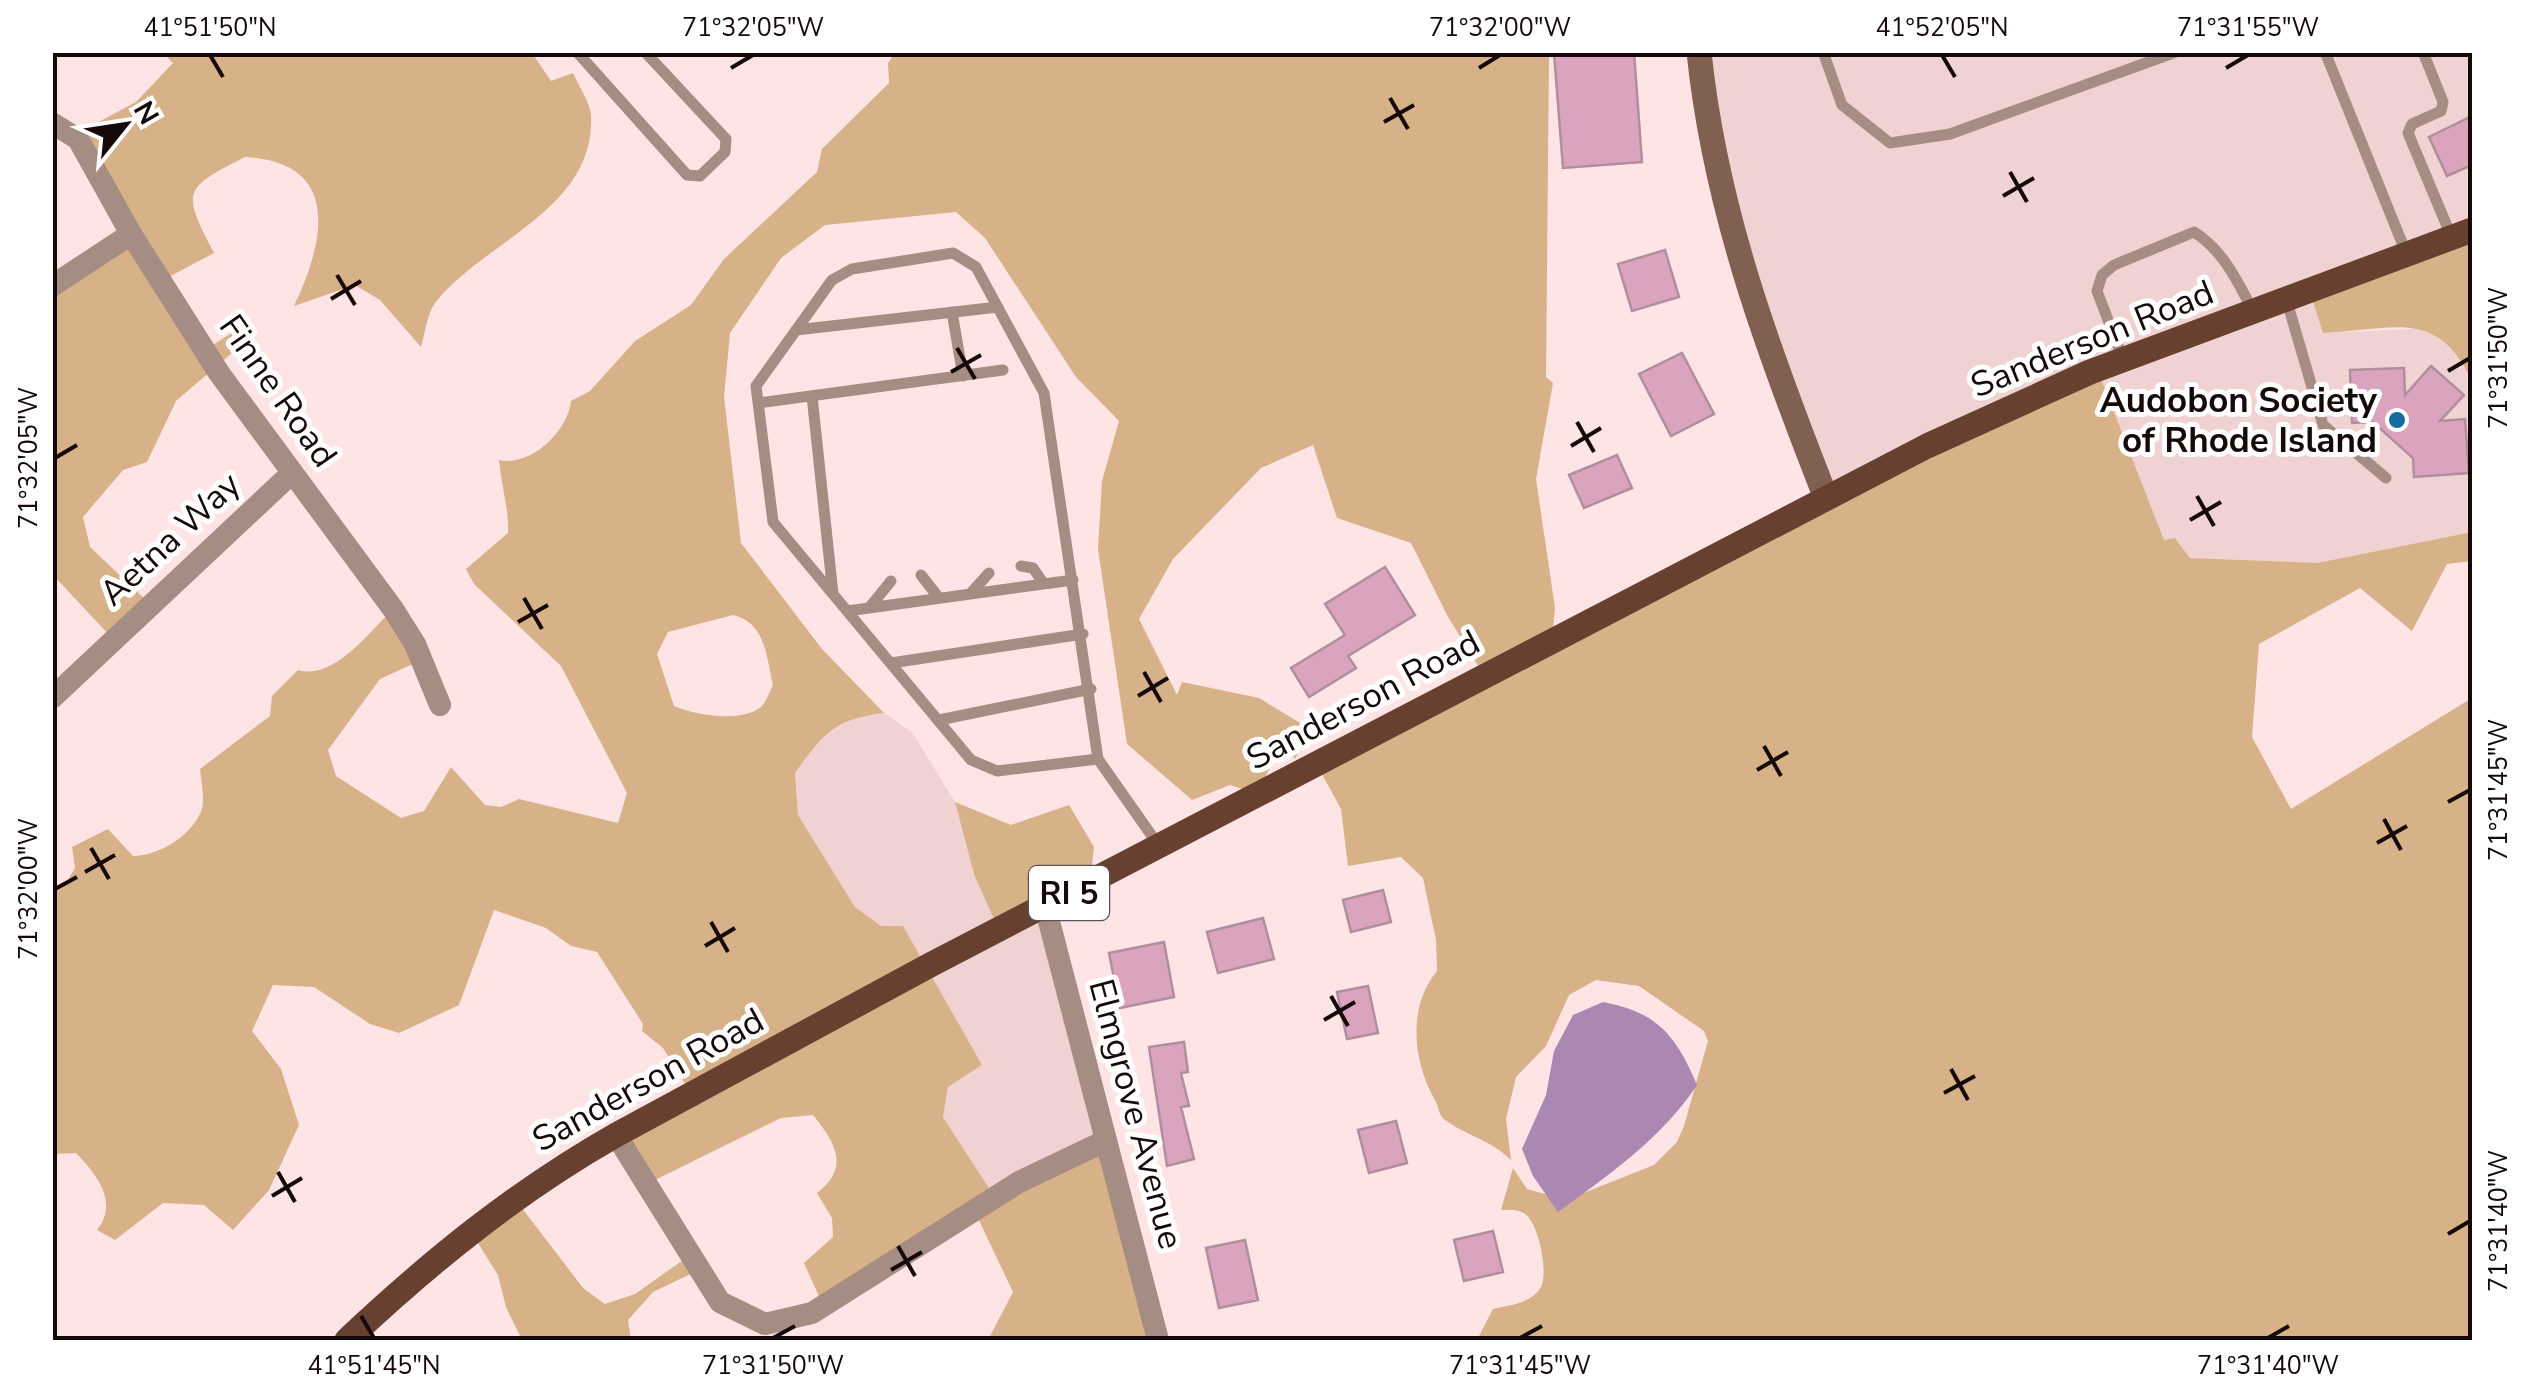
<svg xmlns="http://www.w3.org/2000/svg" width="2525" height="1393" viewBox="0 0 2525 1393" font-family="'Nunito Sans',sans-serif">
<rect width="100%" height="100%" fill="#fee4e5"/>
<!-- built -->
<path fill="#f0d2d3" d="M1700,53h772v177l-149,103 104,-5 31,22 14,31v151l-155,31 -127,-5 -15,-20 -11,2 -66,-169 -266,123 -56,-136z
M884,713l28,19 43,70 19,72 75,43 58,218 -113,61 -51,-79 5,-30 34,-22 -101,-139 -26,-19 -57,-92 -3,-42 26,-35 26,-20z"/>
<!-- forest -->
<path fill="#d7b187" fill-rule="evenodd" d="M163,53h369l19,28 22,-8c5,12 17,29 18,42 5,95 -108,126 -156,188 -8,11 -10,30 -14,44l-41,-47 -25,-15 -61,21c31,-65 48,-144 -49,-149 -63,32 -63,34 -31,96l-49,26 43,69 43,-27 3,13 -78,67 -29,61 -24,8 -40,47 7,30 59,56 -38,34 -58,-62v-290l80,-51 -53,-102 56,-30 37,-39z
M895,53h654l-3,324 7,6 -17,96 19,129 -3,30 546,-267 66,169 11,-2 15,20 127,5 155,-31v29l-25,3 -35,67 -52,-43 -101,56 -7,93 39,72 181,-111v642h-995l16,-31c17,-4 38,-5 48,-22 8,-15 -3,-66 -17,-74 -7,-4 -15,-3 -23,-3l12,-42 14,21 39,11 88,-35 23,-23 7,-16 24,-85 -4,-10 -65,-45 -43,-6 -27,15 -23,51 -30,31 -10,42 5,41c-20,-20 -44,-24 -66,-40 -7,-5 -6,-13 -10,-20 -22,-38 -28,-93 2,-129l-1,-31 -13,-62 -22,-21 -53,9 -7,-57 -24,-44 166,-91 -36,-59 -36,-72 -74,-25 -24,-73 -52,23 -88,91 -34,60 38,76 5,-13 77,16 51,31 -15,30 -12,-21 -25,56 -28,-9 -38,15 -65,-56 -29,-195 4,-68 17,-60 -43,-44 -91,-139 -29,-26 -131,13 -44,33 -51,75 -6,64 17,146 81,106 62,64c-50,6 -60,20 -89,60l3,42 57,92 26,19h22l79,139 -34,22 -5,30 51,79 111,-55 53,199h-170l25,-48 -38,-80 -153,91 -18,-40 29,-26 -1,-19 -15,-25c33,-25 19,-50 -4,-78l-32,3 -132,65 -27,-46 68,-45 -27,-44 -21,-17 1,-7 -46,-72 -26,-6 -25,-18 -52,-18 -35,95 -60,28 -29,-9 -56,-37 -41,-2 -21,46 29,38 18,56 -30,65 -36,40 -29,-25 -41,-2 -48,37 -18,-10c22,-28 0,-55 -21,-77l-23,1 -1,-263 12,-5 11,-18 -3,-21 36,-18 25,27c26,0 60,-21 69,-47 3,-12 -1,-28 -2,-40l70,-53 2,-20 26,-26c36,11 72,-39 95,-61l31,50 -44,20 -52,71 8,26 65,42 23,-7 27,-44 34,38 16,2 18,-8 99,24 9,-30 -66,-127 -87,-82 -8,-15 42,-36c1,-25 -7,-48 -9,-73 32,7 69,-29 72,-59l19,-10 45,-50 56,-36 33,-46 93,-87 5,-23 67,-66 -1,-20zM733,615c33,8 33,41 40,70 -3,6 -7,17 -12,22 -19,16 -68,8 -87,-1l-17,-52 11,-22z
M2472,230v151c-35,-74 -78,-51 -149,-48l-13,-41z
M955,802l56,23 58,-20 25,42 -4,35 -93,44 -23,-52z
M515,1199l68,89 22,16 30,-10 54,-38 12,13 -48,23 -25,28 3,20h-109l-16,-33 -8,-32 -27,-43z"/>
<!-- water -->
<path fill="#ab88b2" d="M1603,1002c54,10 73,33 94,83 -35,53 -88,90 -139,127l-25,-36 -11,-27 24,-54 8,-44 19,-36z"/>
<!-- building -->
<path fill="#daa4be" stroke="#b08e9e" stroke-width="2.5" d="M1564,52h70l8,110 -79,6 -9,-115z
M2472,116v49l-25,11 -18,-39z
M1665,250l14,47 -47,14 -14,-47z
M1682,353l32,61 -43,22 -32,-62z
M2431,366l33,29 -24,26 25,-2 4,54 -55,4 -1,-19 -40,-36 -21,1 -2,-53 54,-2 1,27z
M1617,455l15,33 -48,20 -15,-33z
M1385,567l30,48 -67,41 8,12 -47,29 -18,-29 54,-33 -20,-31z
M1383,890l8,32 -40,10 -8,-32z
M1263,918l11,41 -56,14 -11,-41z
M1164,942l10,55 -54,11 -11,-55z
M1368,986l10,47 -31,6 -10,-47z
M1184,1042l4,30 -7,1 8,33 -8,1 13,52 -27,7 -18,-119z
M1396,1121l11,42 -38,10 -11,-43z
M1493,1231l10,41 -39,9 -10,-41z
M1245,1240l13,60 -39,8 -13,-60z"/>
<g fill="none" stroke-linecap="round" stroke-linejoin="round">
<!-- lane -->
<path stroke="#a58d83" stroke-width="11" d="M577,52l110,123 13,1 25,-24 1,-13 -81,-87
M1823,52l19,53 48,38 60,-9 226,-82
M2325,52l82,203
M2423,52l20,50 -2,9 -29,13 -4,9 44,105
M2286,298l37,127 63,53
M952,312l11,64
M796,330l202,-23
M2123,359l-26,-68 5,-16 12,-10 80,-33c29,18 44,50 59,79
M812,396l21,198
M758,403l245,-33
M1021,566l12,2 11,16
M921,575l18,23
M970,594l19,-21
M869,608l22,-27
M847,611l226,-31
M891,663l192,-29
M939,720l152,-31
M1098,759l-101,12 -26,-11 -198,-238 -17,-136 76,-106 20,-11 101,-16 23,14 68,126 54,366 61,87"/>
<!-- street -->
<path stroke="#a58d83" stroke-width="22" d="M52,123l26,16 53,95 88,139 174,236 22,35 25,61
M52,286l79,-52
M52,698l240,-225
M1045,906l113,434
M616,1135l104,167 45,22 47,-11 207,-131 86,-41"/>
<!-- secondary -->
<path stroke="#816052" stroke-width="25" d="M1699,52c16,157 70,301 127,446"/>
<!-- primary -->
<path stroke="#674030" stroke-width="25" d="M347,1340c84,-79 169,-148 269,-205l316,-171 995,-518 163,-74 382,-142"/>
</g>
<!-- ticks -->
<path fill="none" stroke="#16090a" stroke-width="4" d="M210,55l13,22M1942,55l13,22M731,68l22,-13M1479,68l21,-13M2226,68l22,-13M1390,98l18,31M1384,122l30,-17M2010,172l17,30M2003,196l31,-18M337,275l18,30M331,299l30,-18M957,348l18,31M2448,371l22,-13M951,372l30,-17M1577,422l17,30M1571,446l30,-18M55,458l22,-13M2197,496l17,30M2190,520l31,-18M524,598l18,31M518,622l30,-17M1144,672l17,30M1138,696l30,-18M1764,746l17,30M1757,770l31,-18M2448,802l22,-12M2384,819l17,31M2377,843l30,-17M91,848l18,31M85,872l30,-17M55,889l22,-12M711,922l17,30M705,946l30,-18M1331,996l17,30M1324,1020l31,-18M1951,1069l17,31M1944,1093l31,-17M278,1172l17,30M272,1196l30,-18M2448,1234l22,-13M898,1246l17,30M891,1270l31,-18M361,1316l13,22M773,1338l22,-12M1520,1338l22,-12M2268,1338l21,-12"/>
<!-- markers -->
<circle fill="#166c9d" stroke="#fff" stroke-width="4" cx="2397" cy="420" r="10"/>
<g text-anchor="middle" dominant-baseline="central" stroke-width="10" stroke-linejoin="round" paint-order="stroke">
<!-- shield labels -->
<rect fill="#fff" stroke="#5c5354" stroke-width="2.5" x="1029" y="866" width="80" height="54" rx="8"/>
<g font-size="32" font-weight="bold" fill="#16090a">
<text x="1069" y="893">RI 5</text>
</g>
<!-- street labels -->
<g font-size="35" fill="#16090a" stroke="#fff">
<text transform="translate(2092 339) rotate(-22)">Sanderson Road</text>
<text transform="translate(278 391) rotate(55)">Finne Road</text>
<text transform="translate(170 539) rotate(-43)">Aetna Way</text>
<text transform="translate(1363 700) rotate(-28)">Sanderson Road</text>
<text transform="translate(648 1080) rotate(-29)">Sanderson Road</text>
<text transform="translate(1136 1114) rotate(75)">Elmgrove Avenue</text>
</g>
<!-- poi labels -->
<g font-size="35" font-weight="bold" fill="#16090a" stroke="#fff" text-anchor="end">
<text x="2377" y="400">Audobon Society<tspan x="2377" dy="40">of Rhode Island</tspan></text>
</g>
</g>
<!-- border -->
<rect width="2525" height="1393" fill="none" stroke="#ffffff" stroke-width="110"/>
<!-- north arrow -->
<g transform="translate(125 125) rotate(60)" stroke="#ffffff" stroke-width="8" paint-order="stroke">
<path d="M0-8L18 38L0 25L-18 38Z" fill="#16090a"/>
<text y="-15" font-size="28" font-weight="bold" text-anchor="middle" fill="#16090a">N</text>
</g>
<rect x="55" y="55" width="2415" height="1283" fill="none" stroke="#16090a" stroke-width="4"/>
<g font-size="25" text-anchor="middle" fill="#16090a">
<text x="210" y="36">41°51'50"N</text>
<text x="753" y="36">71°32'05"W</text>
<text x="1500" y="36">71°32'00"W</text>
<text x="1942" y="36">41°52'05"N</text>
<text x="2248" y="36">71°31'55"W</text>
<text transform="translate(2498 358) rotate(-90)" y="9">71°31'50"W</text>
<text transform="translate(28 458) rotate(-90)" y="9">71°32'05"W</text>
<text transform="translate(2498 790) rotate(-90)" y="9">71°31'45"W</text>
<text transform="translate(28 889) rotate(-90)" y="9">71°32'00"W</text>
<text transform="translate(2498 1221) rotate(-90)" y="9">71°31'40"W</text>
<text x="374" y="1374">41°51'45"N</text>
<text x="773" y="1374">71°31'50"W</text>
<text x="1520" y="1374">71°31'45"W</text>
<text x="2268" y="1374">71°31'40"W</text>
</g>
</svg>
